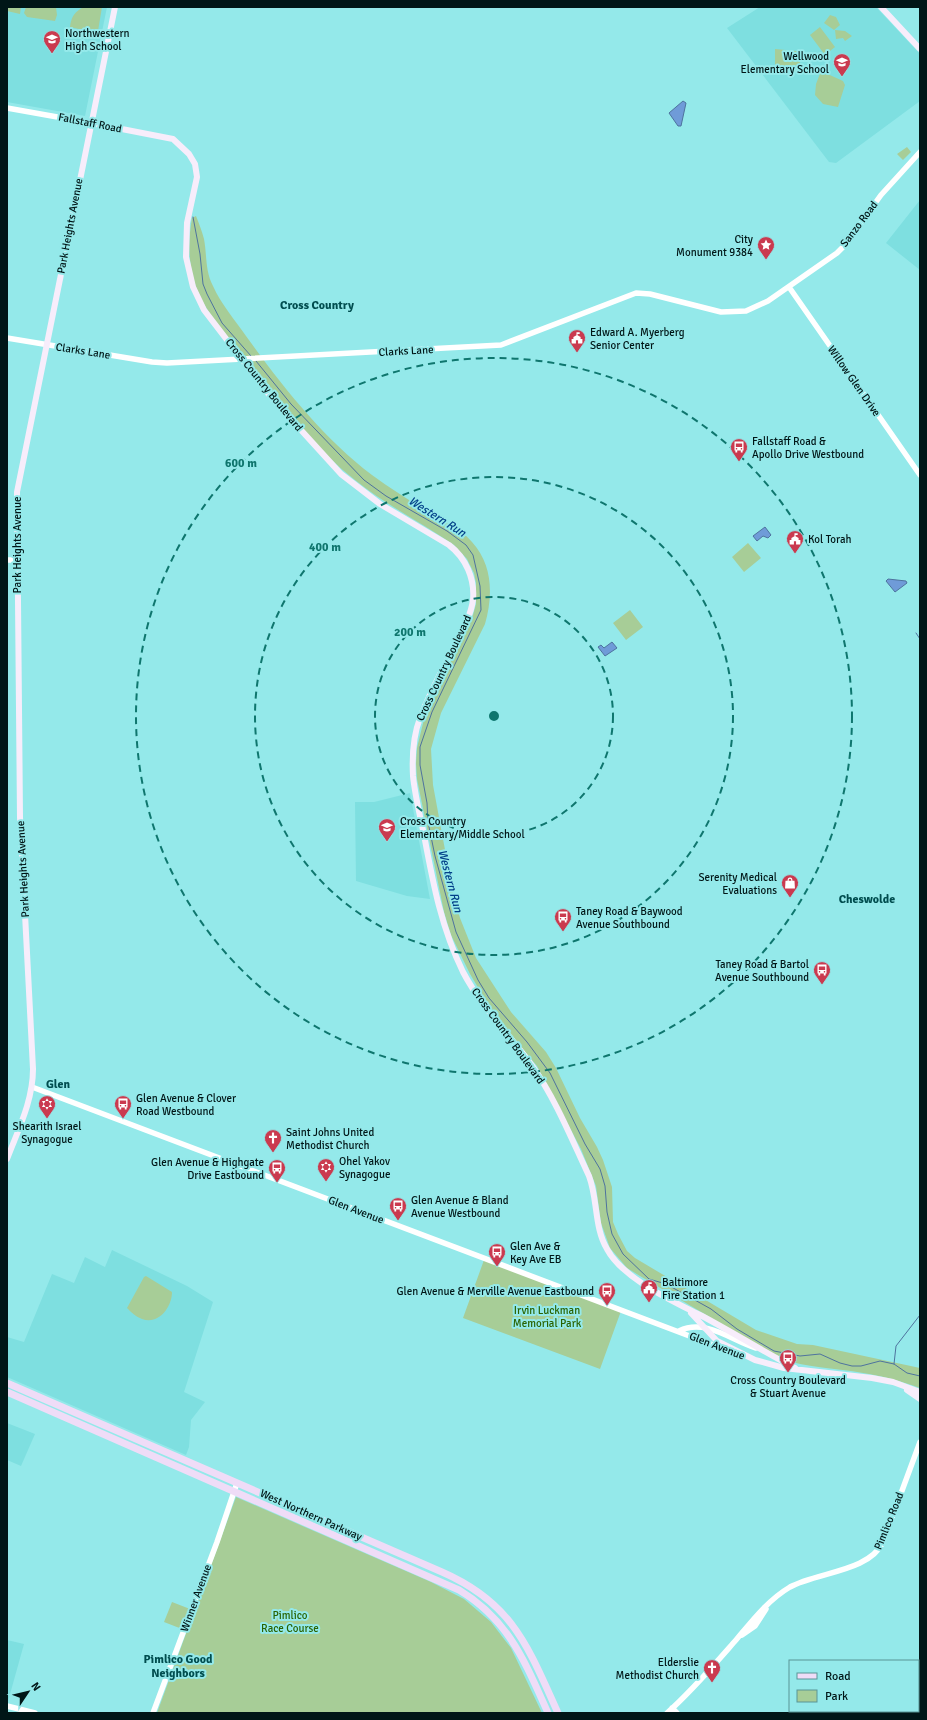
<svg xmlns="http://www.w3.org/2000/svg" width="927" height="1720" viewBox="0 0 927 1720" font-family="Signika,sans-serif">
<rect width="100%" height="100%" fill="#94e9ea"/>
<!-- built -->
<path fill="#7edfe0" d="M7,7h100l-22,109 -78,-14z
M760,7h116l44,47v47l-84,62 -7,-1 -102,-134z
M920,200v70l-34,-27z
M410,793l20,106 -23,-3 -51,-15 -1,-79h19z
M112,1250l75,36 26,16 -29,90 21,10 -14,18 -2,27 -3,8 -179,-78v-40l17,5 28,-68 22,9 11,-26 20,10z
M7,1423l28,11 -14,32 -14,-6z
M7,1640l17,4 -17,61z"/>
<!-- green -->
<path fill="#a7cd97" d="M7,7h14l-1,7 -13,-3z
M26,7h30l1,8 -2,6 -28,-4 -3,-4z
M84,7h18l-4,24 -2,2 -26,-6c1,-10 5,-16 14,-20z
M830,15l6,2 4,8 -6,5 -10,-7z
M820,27l15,20 -10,8 -15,-20z
M835,30l10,1 7,5 -7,5 -2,-3 -7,1z
M775,49l21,2 3,2 2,18 -16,2 -10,-8z
M821,71l22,10 2,4 -7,22 -15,-3 -8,-9 1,-11z
M907,147l4,5 -8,8 -6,-6z
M196,216c3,8 6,15 8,23 3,16 1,32 9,47 8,18 22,34 33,50 36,50 77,102 126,139 20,15 42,28 63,41 13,7 27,14 37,26 21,23 21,54 13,82l-44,89 -10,36 2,36 20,108 7,25 16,40 35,54 35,40 10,16 24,50 17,29 6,13 9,27 1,35 5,12 9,17 8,7 121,72 41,14 16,1 107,23v20c-19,-7 -37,-12 -57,-15 -27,-5 -55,-5 -82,-14l-141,-83 -13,-8 -17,-20 -9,-25 -5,-37 -15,-37 -44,-83 -42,-50 -25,-42 -19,-39 -7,-23 -27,-133 -1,-16 1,-15 8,-33 48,-100 3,-11v-21l-2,-10 -7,-14 -13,-14c-32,-22 -68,-40 -99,-65 -43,-34 -80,-82 -113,-126 -17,-21 -37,-42 -46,-67 -8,-23 -8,-46 -4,-69z
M748,543l13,15 -17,14 -12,-15z
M630,610l13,17 -17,13 -13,-17z
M484,1260l137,51 -21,58 -137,-51z
M146,1276l26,16c0,15 -13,33 -30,27 -6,-2 -11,-7 -15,-11l17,-31z
M236,1497l195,85 33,17 27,23 20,26 31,65h-385z
M172,1602l18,7 -8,20 -18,-7z"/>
<!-- water -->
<path fill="#6f9bd8" stroke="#4e739e" d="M683,101l3,2 -5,23h-3l-9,-13z
M765,527l6,8 -3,3 -5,-2 -6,5 -4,-5z
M888,579l18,2 1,2 -12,9 -9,-11z
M612,642l5,6 -12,8 -7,-9 3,-2 3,3z"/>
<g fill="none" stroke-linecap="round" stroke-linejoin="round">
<!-- stream -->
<path stroke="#4e739e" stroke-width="1" d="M193,217l7,37 3,30 4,10 15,29 29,33
M256,361l35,43 73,76 22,16 61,35 19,14 7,10 7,31 1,24 -49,102 -12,35v18l7,38 1,19 7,34 21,76 22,48 11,18 38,44 23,31 35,71 15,25 5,17 2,26 5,22 11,20 26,25 17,5 45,25 26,20 37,22 26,5 20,-2 20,9 12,3h9l19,-5 14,3 13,9 13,3
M916,633l4,6
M894,1364l2,-18 24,-31"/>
<!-- tertiary -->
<path stroke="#fff" stroke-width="5.5" d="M7,108l84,15
M789,287l131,188
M7,338l145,24 15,1 334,-18 135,-52 14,1 71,18 25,-1 22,-10 69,-48 8,-8 36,-50 39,-43
M7,560h10
M32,1087l705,267
M679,1331c27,-13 53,10 77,17
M742,1635l13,-9 11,-17
M7,1706l28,7
M672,1708l5,5
M153,1713l64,-171 20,-59
M667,1713c24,-21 47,-48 69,-73 16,-19 32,-40 54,-53 27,-15 79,-15 93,-45l37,-100"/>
<!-- secondary -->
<path stroke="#f7edfb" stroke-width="6" d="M881,7l39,42
M91,123l82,16 16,15 6,10 2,13 -10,46 -1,34 7,30 11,23 66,86 71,78 39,30 69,41c17,13 26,34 24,55 -2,15 -10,29 -17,42 -12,25 -26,50 -36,76 -7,18 -8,39 -7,58 2,20 7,39 11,59 9,48 17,92 39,137 19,36 47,63 70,95 23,33 39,73 56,109 9,24 5,51 18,73 16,30 66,52 95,67 32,17 62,36 93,52
M7,1159c11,-29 26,-58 26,-90l-13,-252 -3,-325 98,-485
M691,1313l26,28 38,19 29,8 88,10 21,4 27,10
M907,1390l13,9"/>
<!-- primary -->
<path stroke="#efdcf7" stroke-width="7" d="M7,1383l435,189c71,31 86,75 116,141
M7,1392l452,198c50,30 66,72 89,123"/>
</g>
<!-- distance rings -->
<g fill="none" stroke="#0f766e" stroke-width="2" stroke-dasharray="7 5">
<circle cx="494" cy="716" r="119"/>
<circle cx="494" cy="716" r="239"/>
<circle cx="494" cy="716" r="358"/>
</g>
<!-- icons -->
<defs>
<g id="school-pin" transform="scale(0.9)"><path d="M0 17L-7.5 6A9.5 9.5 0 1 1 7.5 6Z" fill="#ca3a4f" stroke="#94e9ea"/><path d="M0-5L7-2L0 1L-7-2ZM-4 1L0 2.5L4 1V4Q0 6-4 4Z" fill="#fff"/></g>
<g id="sight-pin" transform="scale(0.9)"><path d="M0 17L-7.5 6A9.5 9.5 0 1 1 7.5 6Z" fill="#ca3a4f" stroke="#94e9ea"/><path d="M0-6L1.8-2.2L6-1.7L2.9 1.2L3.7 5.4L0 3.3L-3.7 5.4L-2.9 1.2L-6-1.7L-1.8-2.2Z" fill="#fff"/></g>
<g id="civic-pin" transform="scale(0.9)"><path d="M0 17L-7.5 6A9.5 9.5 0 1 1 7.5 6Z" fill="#ca3a4f" stroke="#94e9ea"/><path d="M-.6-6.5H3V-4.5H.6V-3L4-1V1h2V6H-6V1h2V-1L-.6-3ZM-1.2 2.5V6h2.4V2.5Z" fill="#fff"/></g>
<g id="bus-pin" transform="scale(0.9)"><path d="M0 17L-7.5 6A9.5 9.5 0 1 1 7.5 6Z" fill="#ca3a4f" stroke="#94e9ea"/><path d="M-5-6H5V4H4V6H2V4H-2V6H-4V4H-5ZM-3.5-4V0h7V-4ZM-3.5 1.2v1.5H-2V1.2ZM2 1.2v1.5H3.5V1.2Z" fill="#fff"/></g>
<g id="shop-pin" transform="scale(0.9)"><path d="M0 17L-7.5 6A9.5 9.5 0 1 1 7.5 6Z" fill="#ca3a4f" stroke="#94e9ea"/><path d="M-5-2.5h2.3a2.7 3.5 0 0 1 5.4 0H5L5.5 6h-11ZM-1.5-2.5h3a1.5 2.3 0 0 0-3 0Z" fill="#fff"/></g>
<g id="synagogue-pin" transform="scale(0.9)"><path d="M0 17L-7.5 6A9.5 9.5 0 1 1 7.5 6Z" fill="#ca3a4f" stroke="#94e9ea"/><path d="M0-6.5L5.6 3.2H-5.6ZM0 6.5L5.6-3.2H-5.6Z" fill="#fff"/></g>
<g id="church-pin" transform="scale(0.9)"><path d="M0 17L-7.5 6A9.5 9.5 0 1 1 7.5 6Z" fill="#ca3a4f" stroke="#94e9ea"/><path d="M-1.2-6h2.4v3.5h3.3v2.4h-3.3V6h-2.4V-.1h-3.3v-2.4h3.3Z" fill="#fff"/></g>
</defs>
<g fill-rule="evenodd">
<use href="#school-pin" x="52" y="39"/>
<use href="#school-pin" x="842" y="62"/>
<use href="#sight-pin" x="766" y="245"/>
<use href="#civic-pin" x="577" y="338"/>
<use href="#bus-pin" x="739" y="447"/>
<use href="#civic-pin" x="795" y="539"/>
<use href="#school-pin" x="387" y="827"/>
<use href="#shop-pin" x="790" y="883"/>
<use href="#bus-pin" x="563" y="917"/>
<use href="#bus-pin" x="822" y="970"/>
<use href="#synagogue-pin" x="47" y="1104"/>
<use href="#bus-pin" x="123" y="1104"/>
<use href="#church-pin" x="273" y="1138"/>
<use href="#synagogue-pin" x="326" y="1167"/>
<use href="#bus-pin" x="277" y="1168"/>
<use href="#bus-pin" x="398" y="1206"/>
<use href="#bus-pin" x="497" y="1252"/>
<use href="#civic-pin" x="649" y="1288"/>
<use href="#bus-pin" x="607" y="1291"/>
<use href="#bus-pin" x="788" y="1358"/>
<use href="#church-pin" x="712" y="1668"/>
</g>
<g text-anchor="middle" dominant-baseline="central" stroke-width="4" stroke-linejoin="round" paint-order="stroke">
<!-- poi labels -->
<g font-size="11" fill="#001617" stroke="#94e9ea" text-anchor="start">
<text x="65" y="33">Northwestern<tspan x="65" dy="13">High School</tspan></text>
<text x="829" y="56" text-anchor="end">Wellwood<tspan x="829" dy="13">Elementary School</tspan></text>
<text x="753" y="239" text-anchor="end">City<tspan x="753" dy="13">Monument 9384</tspan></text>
<text x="590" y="332">Edward A. Myerberg<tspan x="590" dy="13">Senior Center</tspan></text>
<text x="752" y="441">Fallstaff Road &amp;<tspan x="752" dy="13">Apollo Drive Westbound</tspan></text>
<text x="808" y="539">Kol Torah</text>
<text x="400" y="821">Cross Country<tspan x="400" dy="13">Elementary/Middle School</tspan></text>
<text x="777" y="877" text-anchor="end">Serenity Medical<tspan x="777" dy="13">Evaluations</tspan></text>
<text x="576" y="911">Taney Road &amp; Baywood<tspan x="576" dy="13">Avenue Southbound</tspan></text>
<text x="809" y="964" text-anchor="end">Taney Road &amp; Bartol<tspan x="809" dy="13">Avenue Southbound</tspan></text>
<text x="136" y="1098">Glen Avenue &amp; Clover<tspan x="136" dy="13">Road Westbound</tspan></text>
<text x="47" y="1126" text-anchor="middle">Shearith Israel<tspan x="47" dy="13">Synagogue</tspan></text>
<text x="286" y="1132">Saint Johns United<tspan x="286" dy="13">Methodist Church</tspan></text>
<text x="339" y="1161">Ohel Yakov<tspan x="339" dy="13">Synagogue</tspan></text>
<text x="264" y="1162" text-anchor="end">Glen Avenue &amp; Highgate<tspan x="264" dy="13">Drive Eastbound</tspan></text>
<text x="411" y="1200">Glen Avenue &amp; Bland<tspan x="411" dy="13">Avenue Westbound</tspan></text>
<text x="510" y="1246">Glen Ave &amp;<tspan x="510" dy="13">Key Ave EB</tspan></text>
<text x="662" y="1282">Baltimore<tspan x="662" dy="13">Fire Station 1</tspan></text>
<text x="594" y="1291" text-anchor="end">Glen Avenue &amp; Merville Avenue Eastbound</text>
<text x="788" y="1380" text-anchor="middle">Cross Country Boulevard<tspan x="788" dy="13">&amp; Stuart Avenue</tspan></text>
<text x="699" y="1662" text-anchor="end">Elderslie<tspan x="699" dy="13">Methodist Church</tspan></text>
</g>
<!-- street labels -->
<g font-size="11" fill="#001617" stroke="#94e9ea">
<text transform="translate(90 123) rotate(11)">Fallstaff Road</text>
<text transform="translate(859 224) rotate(-53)">Sanzo Road</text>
<text transform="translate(70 226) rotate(-79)">Park Heights Avenue</text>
<text transform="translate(83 351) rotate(9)">Clarks Lane</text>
<text transform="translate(406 351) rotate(-3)">Clarks Lane</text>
<text transform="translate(854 381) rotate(55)">Willow Glen Drive</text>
<text transform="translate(264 385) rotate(51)">Cross Country Boulevard</text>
<text transform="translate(17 545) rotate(-90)">Park Heights Avenue</text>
<text transform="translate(444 668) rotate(-65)">Cross Country Boulevard</text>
<text transform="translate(23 869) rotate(-93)">Park Heights Avenue</text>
<text transform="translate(508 1036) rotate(54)">Cross Country Boulevard</text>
<text transform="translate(356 1210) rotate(21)">Glen Avenue</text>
<text transform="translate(717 1346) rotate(21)">Glen Avenue</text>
<text transform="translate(311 1515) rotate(24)">West Northern Parkway</text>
<text transform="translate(889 1521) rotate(-68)">Pimlico Road</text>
<text transform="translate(196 1598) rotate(-70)">Winner Avenue</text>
</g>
<!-- park labels -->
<g font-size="11" fill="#296200" stroke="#94e9ea">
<text x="547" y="1310">Irvin Luckman<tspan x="547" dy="13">Memorial Park</tspan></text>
<text x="290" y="1615">Pimlico<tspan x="290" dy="13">Race Course</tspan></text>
</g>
<!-- neighbourhood labels -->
<g font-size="12" font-weight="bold" fill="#004d4f" stroke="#94e9ea">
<text x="317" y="305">Cross Country</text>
<text x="867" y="899">Cheswolde</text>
<text x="58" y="1084">Glen</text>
<text x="178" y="1659">Pimlico Good<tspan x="178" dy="14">Neighbors</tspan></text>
</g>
<!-- water labels -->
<g font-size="12" font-style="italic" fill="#024088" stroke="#94e9ea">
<text transform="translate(437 517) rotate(32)">Western Run</text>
<text transform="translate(450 881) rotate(75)">Western Run</text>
</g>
</g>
<circle cx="494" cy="716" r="6" fill="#0f766e" stroke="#94e9ea" stroke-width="2"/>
<g font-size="12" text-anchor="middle" font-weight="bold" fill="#0f766e" stroke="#94e9ea" stroke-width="4" stroke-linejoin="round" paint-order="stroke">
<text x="241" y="467">600 m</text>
<text x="325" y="551">400 m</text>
<text x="410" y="636">200 m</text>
</g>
<!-- border -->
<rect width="927" height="1720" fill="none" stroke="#001617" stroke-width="16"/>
<!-- legend -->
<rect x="789" y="1660" width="130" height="52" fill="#94e9ea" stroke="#599596"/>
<rect x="797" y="1673" width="20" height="6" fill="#efdcf7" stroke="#599596"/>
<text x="825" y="1680" font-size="12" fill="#001617">Road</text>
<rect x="797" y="1690" width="20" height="12" fill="#a7cd97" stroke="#599596"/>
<text x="825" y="1700" font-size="12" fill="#001617">Park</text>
<!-- north arrow -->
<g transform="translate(28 1692) rotate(55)" stroke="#94e9ea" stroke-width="3" paint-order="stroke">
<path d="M0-3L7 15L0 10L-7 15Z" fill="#001617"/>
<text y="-6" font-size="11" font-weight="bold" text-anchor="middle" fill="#001617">N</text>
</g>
</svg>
